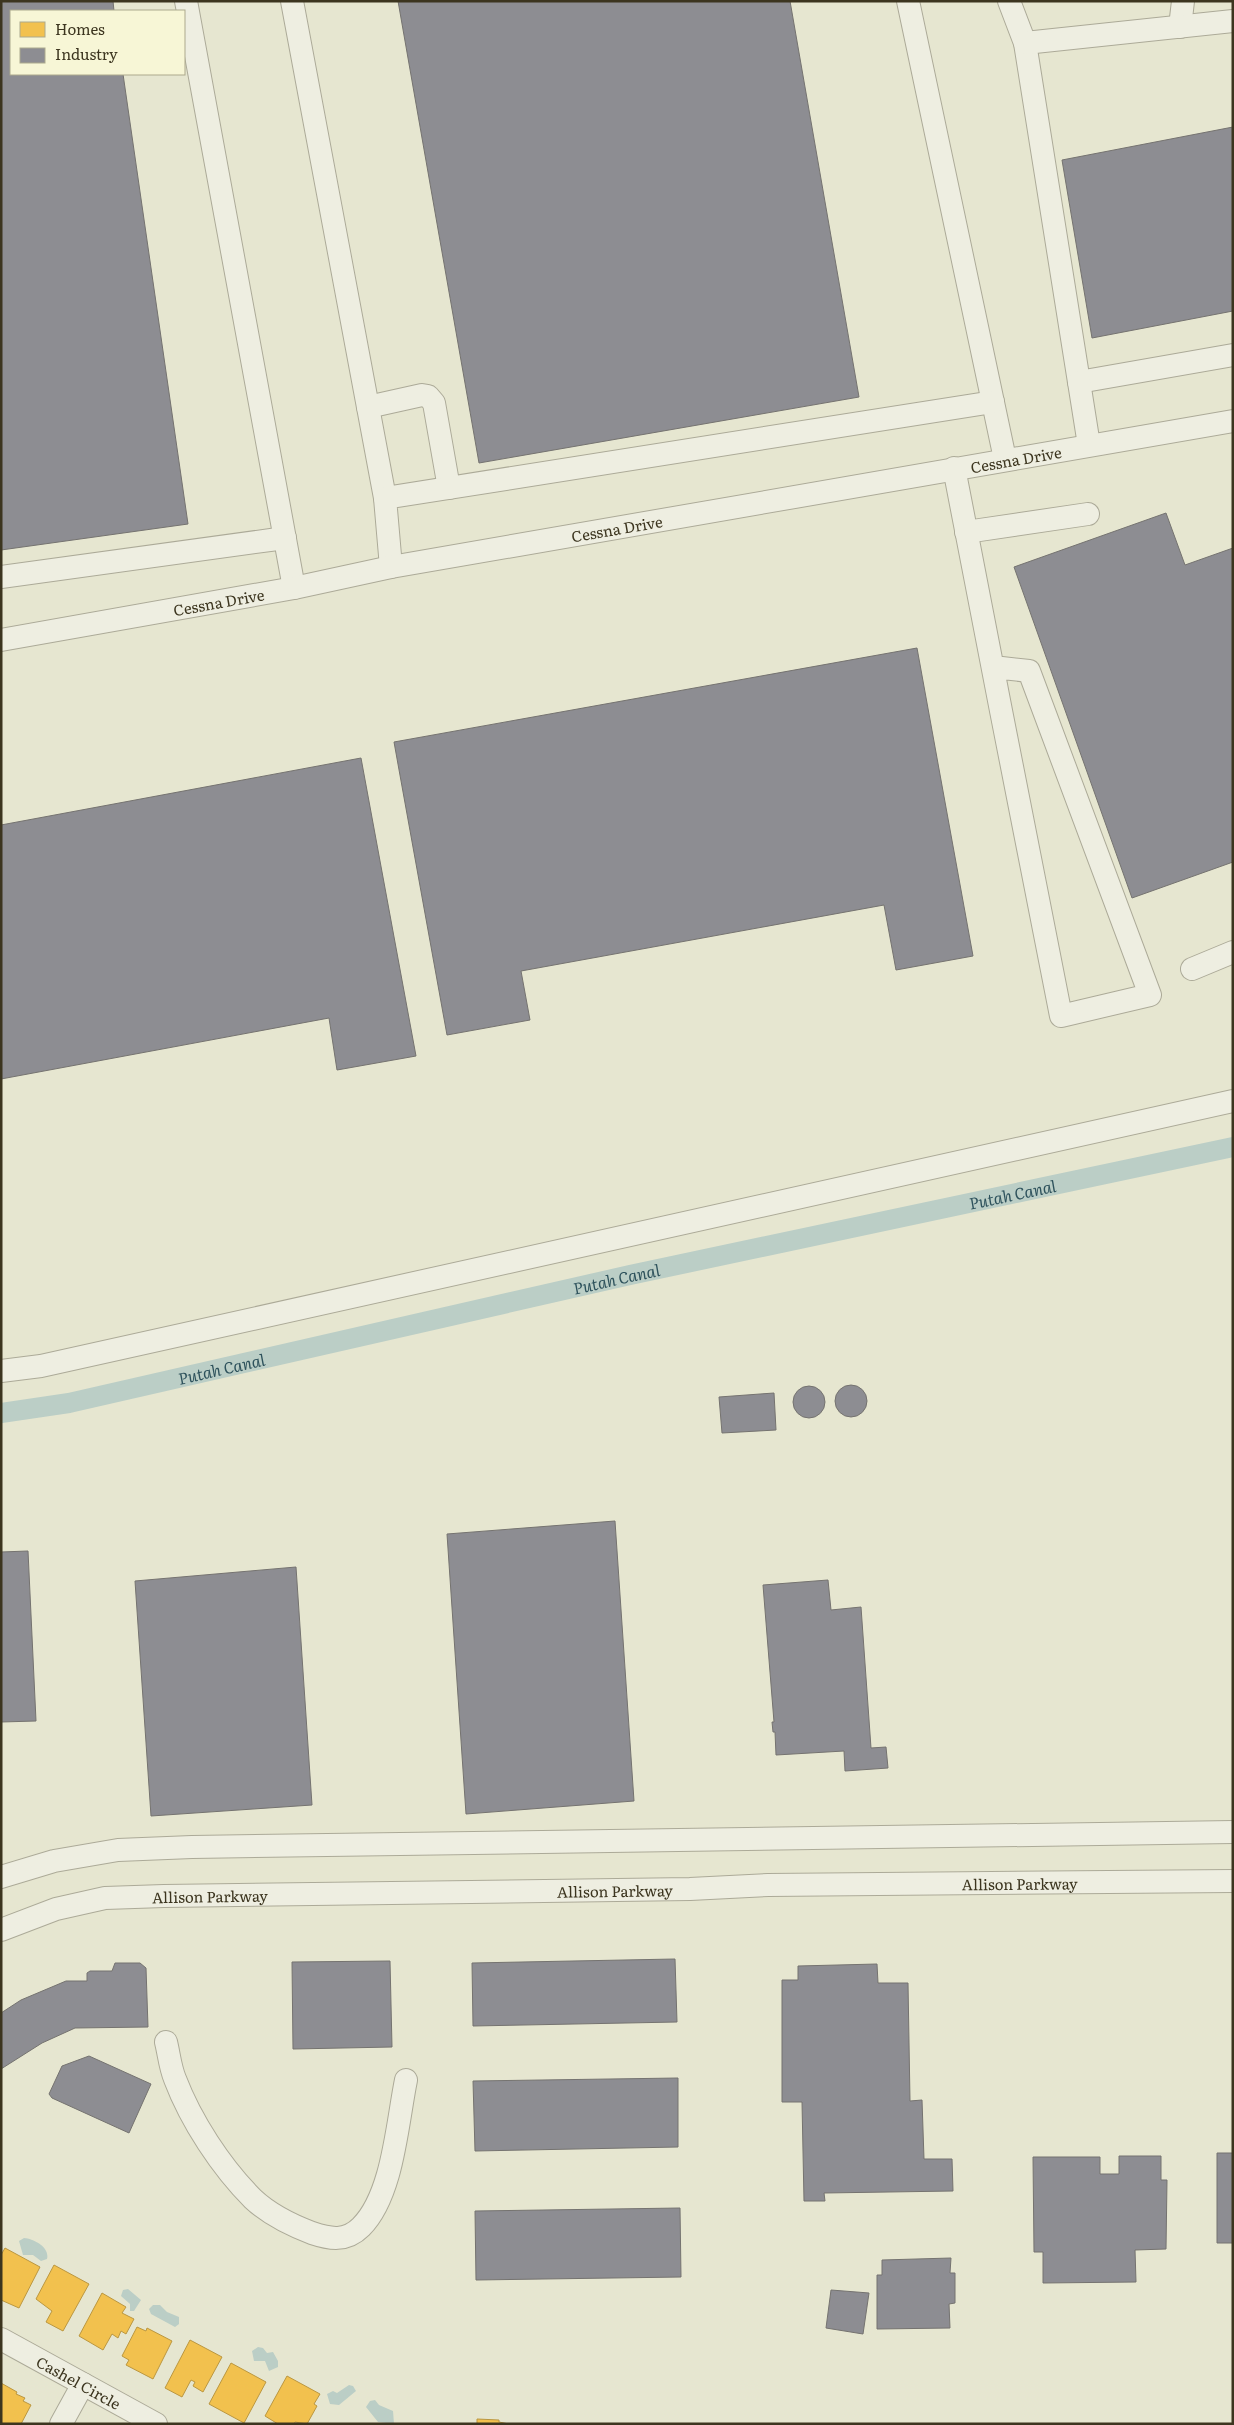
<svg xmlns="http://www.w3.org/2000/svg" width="1234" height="2425" viewBox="0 0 1234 2425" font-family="Literata,serif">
<rect width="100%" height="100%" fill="#e6e6d0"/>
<!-- water -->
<path fill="#bbcec6" d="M24,2238c10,1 26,9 23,21l-6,2 -8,-6h-10l-4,-14z
M128,2289l13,11 -7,11h-4v-7l-9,-8 2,-6z
M153,2305h7l7,7 12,5v7l-4,3 -24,-13 -2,-5z
M258,2347l5,1 4,5 6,-1 5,9v6l-9,4 -4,-10h-11l-2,-10z
M349,2385l4,1 3,5 -17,14 -9,-1 -3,-10 6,-3 4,2z
M375,2400l4,5 14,6 1,13 -16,-2 -12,-15 4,-6z"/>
<!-- homes -->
<path fill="#f2c14e" stroke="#bb9740" d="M5,2248l35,19 -21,41 -18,-8v-45z
M54,2265l35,19 -26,47 -17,-9 6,-11 -16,-12z
M102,2293l24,14 -4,6 12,6 -8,15 -5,-3 -3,7 -6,-4 -9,16 -24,-14z
M137,2327l9,4 1,-3 25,13 -19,38 -27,-14 3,-5 -7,-4z
M190,2340l32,17 -19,35 -10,-6 2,-4 -4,-2 -9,17 -17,-9z
M231,2363l35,19 -22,41 -35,-19z
M287,2376l33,18 -6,10 3,2 -10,18 -12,-2 -1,2h-16l-13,-8z
M1,2383l16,9 -1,2 9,4 -2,3 8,4 -10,19h-20z
M477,2419l22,1v2l10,2h-32z"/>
<!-- industry -->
<path fill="#8d8d92" stroke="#757370" d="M1,1h112l1,10h-103v63h112l65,450 -187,26z
M398,1h392l69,396 -380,66z
M1233,127v184l-141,27 -30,-178z
M1166,513l19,52 48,-17v314l-101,36 -118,-331z
M917,648l56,308 -77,14 -12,-65 -363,66 9,49 -83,15 -53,-293z
M361,758l55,298 -79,14 -8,-52 -328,61v-254z
M835 1401a16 16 0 1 1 32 0a16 16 0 1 1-32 0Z
M793 1402a16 16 0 1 1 32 0a16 16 0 1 1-32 0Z
M774,1393l2,37 -54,3 -3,-36z
M615,1521l19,280 -168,13 -19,-280z
M28,1551l8,170 -35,1v-170z
M296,1567l16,238 -161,11 -16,-235z
M828,1580l3,30 30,-3 10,141 15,-1 2,21 -43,3 -1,-20 -68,4 -1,-23h-2l-1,-10h2l-11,-137z
M675,1959l2,63 -204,4 -1,-63z
M390,1961l2,86 -99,2 -1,-87z
M115,1963h25l6,5 2,59 -73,1 -33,15 -41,26v-56l20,-13 45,-19h21v-8l3,-2h22z
M877,1964l1,19h30l2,118 12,-1 2,59h28l1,32 -129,2 1,8h-21l-2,-99h-20v-122h16v-14z
M89,2056l62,28 -22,49 -77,-35 -3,-4 13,-28z
M678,2078v69l-203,4 -2,-70z
M1217,2153h16v90h-16z
M1119,2156h42v24h6l-1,69 -31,1 1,32 -93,1v-31h-9l-1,-95h67v17h19z
M680,2208l1,69 -205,3 -1,-69z
M951,2258l-1,15h5v30l-6,1 1,24 -73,1v-54h5v-15z
M831,2290l38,3 -6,41 -37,-6z"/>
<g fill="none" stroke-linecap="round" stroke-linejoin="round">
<!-- canal -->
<path stroke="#bbcec6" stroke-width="20" id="s1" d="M1,1413l68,-10 561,-128 603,-128"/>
<!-- minor casing -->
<g stroke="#acaa98" stroke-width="24">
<g id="minor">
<path d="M186,1l108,587"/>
<path d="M292,1l93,497"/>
<path d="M908,1l97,458"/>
<path d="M1009,1l16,42 54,339 154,-27"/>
<path d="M1180,27l3,-26"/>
<path d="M1025,43l208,-22"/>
<path d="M1079,382l10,63"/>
<path d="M368,407l54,-12 6,1 6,7 15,85"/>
<path d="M954,468c35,183 71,365 107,548l89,-21 -121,-324 -36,-4"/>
<path d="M966,532l122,-18"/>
<path d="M391,567l-6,-69 608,-96"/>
<path d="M1,577l284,-39"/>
<path id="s2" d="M1,640l293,-52 97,-21 842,-146"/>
<path d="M1192,969l41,-17"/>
<path d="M1,1371l40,-5 1192,-265"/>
<path d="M1,1877l53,-16 64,-11 74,-3 1041,-15"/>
<path id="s3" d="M1,1930l55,-21 49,-11 59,-2 526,-7 78,-4 465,-4"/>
<path d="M166,2042c3,12 4,25 9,37 16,42 46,88 78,120 17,16 38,26 59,34 18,6 34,9 49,-6 32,-32 36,-103 45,-147"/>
<path id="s4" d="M1,2339l155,85"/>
<path d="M61,2424l22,-40"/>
</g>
</g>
<!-- minor -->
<use href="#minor" stroke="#eeeee1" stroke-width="22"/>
</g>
<g text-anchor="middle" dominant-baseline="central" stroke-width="5" stroke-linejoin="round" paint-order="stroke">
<!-- street labels -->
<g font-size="15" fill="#3c351f" stroke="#f7f6d6">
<text stroke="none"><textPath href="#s2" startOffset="1031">Cessna Drive</textPath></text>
<text stroke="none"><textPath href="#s2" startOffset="626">Cessna Drive</textPath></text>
<text stroke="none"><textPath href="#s2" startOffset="221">Cessna Drive</textPath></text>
<text stroke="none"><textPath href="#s3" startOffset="1024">Allison Parkway</textPath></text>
<text stroke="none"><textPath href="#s3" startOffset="619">Allison Parkway</textPath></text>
<text stroke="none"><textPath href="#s3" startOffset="214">Allison Parkway</textPath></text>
<text stroke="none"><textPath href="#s4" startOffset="89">Cashel Circle</textPath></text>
</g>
<!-- water labels -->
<g font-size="16" font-style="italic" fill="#2e525c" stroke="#f7f6d6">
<text stroke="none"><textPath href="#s1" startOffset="1035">Putah Canal</textPath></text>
<text stroke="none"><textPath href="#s1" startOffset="630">Putah Canal</textPath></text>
<text stroke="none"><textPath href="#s1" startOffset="225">Putah Canal</textPath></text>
</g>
</g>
<!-- border -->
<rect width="1234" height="2425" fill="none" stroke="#3c351f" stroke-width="5"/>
<!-- legend -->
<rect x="10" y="10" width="175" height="65" fill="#f7f6d6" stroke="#aca98d"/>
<rect x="20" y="22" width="25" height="15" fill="#f2c14e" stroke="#aca98d"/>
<text x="55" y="35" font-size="15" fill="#3c351f">Homes</text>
<rect x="20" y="48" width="25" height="15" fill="#8d8d92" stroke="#aca98d"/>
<text x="55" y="60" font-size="15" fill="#3c351f">Industry</text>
</svg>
